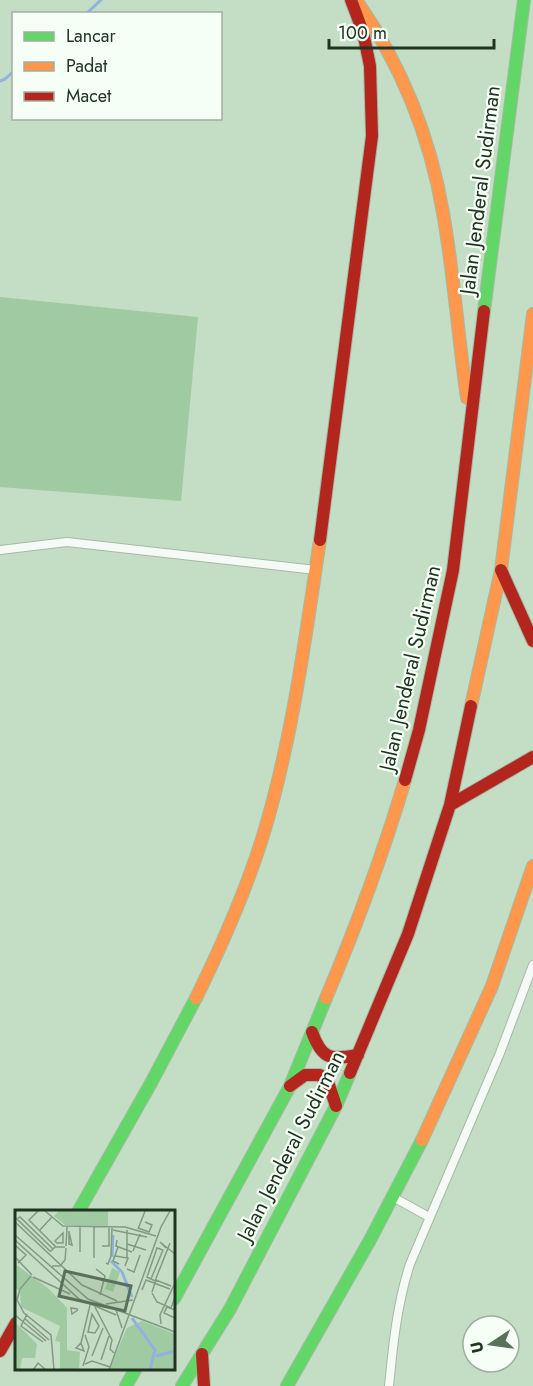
<svg xmlns="http://www.w3.org/2000/svg" width="533" height="1386" viewBox="0 0 533 1386" font-family="Jost,sans-serif">
<rect width="100%" height="100%" fill="#c3dec4"/>
<!-- green -->
<path fill="#a0cba2" d="M0,297l198,20 -17,184 -181,-14z"/>
<g fill="none" stroke-linecap="round" stroke-linejoin="round">
<!-- stream -->
<path stroke="#91b1e2" stroke-width="3" d="M86,14l15,-14
M0,81l5,-2 9,-8"/>
<!-- street casing -->
<g stroke="#a4baa5" stroke-width="10">
<path id="street" d="M0,550l67,-8 249,28
M393,1197l36,20
M389,1386c4,-41 8,-82 21,-122l90,-211 33,-88"/>
</g>
<!-- fast casing -->
<g stroke="#a4baa5" stroke-width="14">
<path id="fast" d="M484,311l40,-311
M78,1212l73,-129 45,-85
M174,1299l116,-213 36,-88
M126,1386l9,-16
M182,1386l48,-77 106,-203 14,-33
M287,1386l83,-146 52,-100"/>
</g>
<!-- slow casing -->
<g stroke="#a4baa5" stroke-width="14">
<path id="slow" d="M356,0c45,64 74,136 87,213 11,61 15,124 24,185
M471,706l30,-136 32,-256
M196,998c25,-51 49,-105 66,-159 30,-97 43,-199 58,-299
M326,998c30,-71 57,-144 79,-218
M422,1140l70,-154 41,-120"/>
</g>
<!-- jam casing -->
<g stroke="#a4baa5" stroke-width="14">
<path id="jam" d="M320,540l52,-404 -2,-70 -7,-34 -12,-32
M501,570l32,71
M405,780l14,-50 34,-160 31,-259
M450,805l83,-48
M312,1032c10,28 19,28 46,23
M350,1073l58,-139 42,-129 21,-99
M290,1086l15,-11h15l9,10 7,21
M0,1351l16,-28
M202,1354l2,32"/>
</g>
<!-- street -->
<use href="#street" stroke="#f6faf6" stroke-width="8"/>
<!-- fast -->
<use href="#fast" stroke="#63d668" stroke-width="12"/>
<!-- slow -->
<use href="#slow" stroke="#ff974d" stroke-width="12"/>
<!-- jam -->
<use href="#jam" stroke="#b3261e" stroke-width="12"/>
</g>
<g text-anchor="middle" dominant-baseline="central" stroke-width="4.5" stroke-linejoin="round" paint-order="stroke">
<!-- street labels -->
<g font-size="21" fill="#203421" stroke="#f5fff5">
<text transform="translate(480 190) rotate(-83)">Jalan Jenderal Sudirman</text>
<text transform="translate(410 668) rotate(-77)">Jalan Jenderal Sudirman</text>
<text transform="translate(291 1146) rotate(-63)">Jalan Jenderal Sudirman</text>
</g>
</g>
<!-- overview -->
<g transform="translate(15 1210)">
<rect width="160" height="160" fill="#c3dec4"/>
<path d="M44,1h49v15l-43,-1 -11,-9zM0,54l34,25 18,19v42l13,2 -1,18h-19v-28l-5,-1 5,-15 -39,-19 -1,-16 -5,-3zM97,58l8,4 -7,20 -8,-3zM127,111l33,13v36h-66l18,-42zM0,112l22,22 -2,14h-13l-2,12h-5z" fill="#a0cba2"/>
<path fill="none" stroke="#91b1e2" stroke-width="3" d="M97,47l1,-22M96,51l11,11 10,25M117,108l23,32 -5,20M141,146l19,-5"/>
<path fill="none" stroke="#829a83" stroke-width="1.5" d="M23,1l-9,9 27,27h9M30,1l18,15 62,1 31,9M0,12l67,63 35,16M123,18l11,4 3,-7 -7,-3M123,19l7,-18M98,20l34,7M112,20v28M24,21l13,-14M54,21v13l3,1 -3,-13M48,23v10h-6l-2,-2zM0,25l73,64 87,33M0,30l64,59 37,16M102,30l-1,6 16,6M112,34l19,6M0,35l11,10 -8,8M51,36l1,-19M87,36h7v-18M103,37l-5,14 6,3M151,38l-6,-6 15,12M38,39l-33,-32 -3,2 33,32h1l5,-5M148,40l-6,-2 -10,29 8,4 15,-38M118,41l7,-17M65,42v-25M100,46l13,2 -3,8M0,47l17,18M79,48v-31M91,53l2,1 3,-8 1,-28M37,56h8l5,-6 1,-12M81,59l9,7 -5,19M112,59l7,3 6,-17M16,66l-11,13 -3,11 7,13 27,22 3,35M18,67l37,17M136,69l12,-29M127,80l4,-10 24,9M137,82l4,-12 15,6M137,83l5,9 14,6 4,-11M91,94l27,-4M80,97l17,33 -2,9 4,4M63,99l-7,-1 1,6 6,-4M101,100l6,18M160,100l-8,-3 -3,6 11,5M12,104l-6,12 22,16M77,104l7,12 -4,7 -7,-1zM0,105l31,26M9,108l25,22M146,114l-1,-9 15,-32M66,133l3,8 -8,-3 5,-5 9,-38M77,146l11,-28M86,150l8,-24M70,154l7,-3 18,6M68,156l6,-19 -4,-12M18,160l5,-7 8,7M94,160l52,-143 9,-16"/>
<path fill="#59705a" fill-opacity="0.15" stroke="#59705a" stroke-width="3" d="M50,61l66,15 -6,25 -66,-15z"/>
<rect width="160" height="160" fill="none" stroke="#203421" stroke-width="3"/>
</g>
<!-- legend -->
<rect x="12" y="12" width="210" height="108" fill="#f5fff5" stroke="#a0aea0" stroke-width="1.5"/>
<rect x="24" y="32" width="30" height="9" fill="#63d668" stroke="#a0aea0" stroke-width="1.5"/>
<text x="66" y="42" font-size="18" fill="#203421">Lancar</text>
<rect x="24" y="62" width="30" height="9" fill="#ff974d" stroke="#a0aea0" stroke-width="1.5"/>
<text x="66" y="72" font-size="18" fill="#203421">Padat</text>
<rect x="24" y="92" width="30" height="9" fill="#b3261e" stroke="#a0aea0" stroke-width="1.5"/>
<text x="66" y="102" font-size="18" fill="#203421">Macet</text>
<!-- north arrow -->
<g transform="translate(491 1344) rotate(257)"><circle r="28" fill="#f5fff5" stroke="#a0aea0" stroke-width="1.5"/>
<path d="M0-4.5L10 22L0 15L-10 22Z" fill="#59705a"/>
<text y="-9" font-size="16" font-weight="bold" text-anchor="middle" fill="#203421">U</text>
</g>
<!-- scale -->
<path d="M329 39v9h165v-9" fill="none" stroke="#203421" stroke-width="3"/>
<text x="338" y="39" font-size="18" fill="#203421" stroke="#f5fff5" stroke-width="4.5" paint-order="stroke">100 m</text>
</svg>
